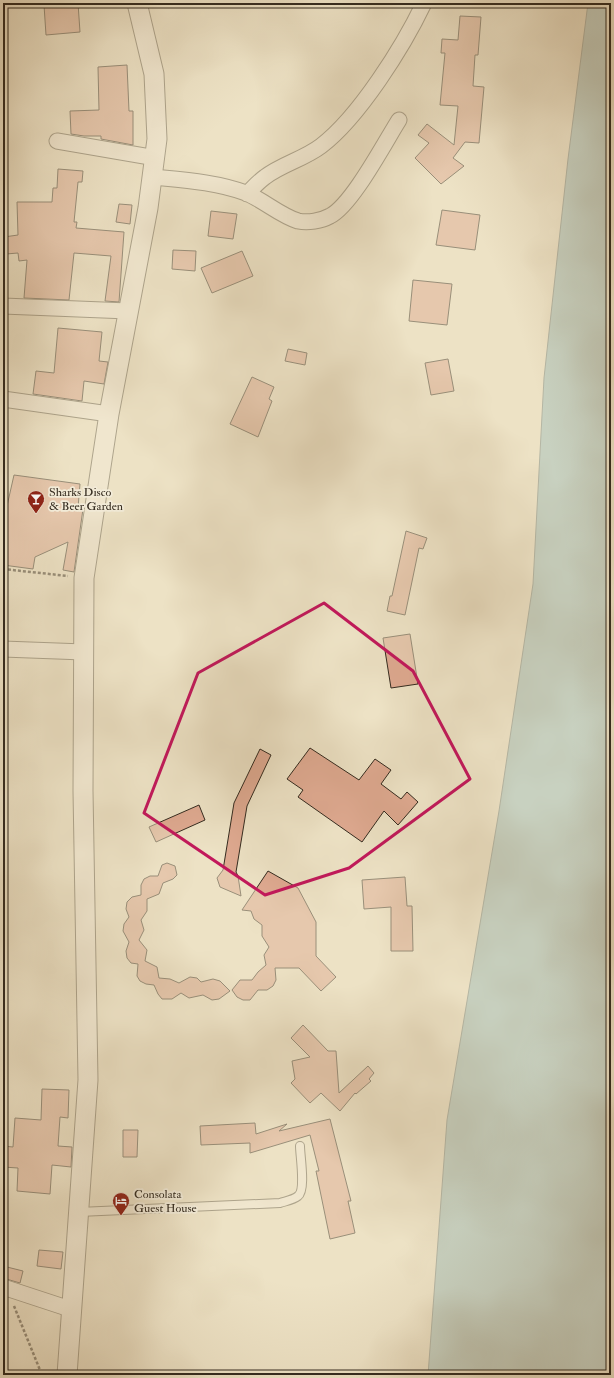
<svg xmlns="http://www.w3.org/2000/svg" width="614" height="1378" viewBox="0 0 614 1378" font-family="'IM FELL Double Pica',serif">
<rect width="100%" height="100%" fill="#ede2c5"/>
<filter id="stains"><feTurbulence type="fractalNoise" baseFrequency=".005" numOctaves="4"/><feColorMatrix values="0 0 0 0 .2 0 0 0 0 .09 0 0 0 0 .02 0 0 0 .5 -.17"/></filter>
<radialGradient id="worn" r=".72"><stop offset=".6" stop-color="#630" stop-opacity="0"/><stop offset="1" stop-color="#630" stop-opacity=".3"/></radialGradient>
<!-- water -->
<path fill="#9bbcbb" stroke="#72827d" d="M588,3h23v1372h-183l19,-255 52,-309 34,-227 11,-206 24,-219z"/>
<!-- building -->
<path fill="#dea990" stroke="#342b1f" d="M78,3l2,29 -34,3 -2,-30z
M460,16l21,1 -3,38h-3l-2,31 11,1 -5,56 -14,-1 -12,16 11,8 -23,18 -26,-26 14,-15 -11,-8 9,-11 27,21 4,-39 -18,-1 5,-52h-4l1,-14 16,1z
M127,65l2,46h4v34l-32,-6v-3h-17l-13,-2 -1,-23 29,-1 -1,-43z
M58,169l25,2 -1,11h-4l-4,40h3l-1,6 48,4 -5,70 -14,-1 6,-45 -37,-3 -5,47 -45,-2 3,-38 -8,1 -1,-8 -12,1 -2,-17 14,-2 -1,-33h35l1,-14h4z
M119,204l13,1 -2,19 -14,-2z
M442,210l38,5 -5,35 -39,-5z
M211,211l26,3 -4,25 -25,-3z
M173,250l23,1 -1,20 -23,-2z
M242,251l11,25 -41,17 -11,-25z
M413,280l39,4 -5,41 -38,-4z
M58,328l44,4 -3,29 9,1 -4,22 -20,-3 -2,20 -49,-7 3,-23 18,2z
M288,349l19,4 -2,12 -20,-4z
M448,359l6,32 -23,4 -6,-32z
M252,377l22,10 -5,12 3,2 -14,36 -28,-13z
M14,475l66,9 -2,24 5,1 -9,63 -11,-2 5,-28 -33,15 -2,12 -30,-4v-60l4,1z
M406,531l21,7 -4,11 -4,-1 -14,67 -18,-4 3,-15h2z
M410,634l8,50 -27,4 -8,-50z
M310,748l49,32 16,-21 16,11 -10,14 20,15 6,-7 11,10 -20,23 -14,-14 -22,31 -64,-45 5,-7 -16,-11z
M260,749l11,6 -24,51 -11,66 2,4 3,20 -21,-9 -3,-9 6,-8 11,-67z
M199,805l6,15 -49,22 -7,-15z
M167,863l8,3 2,9 -4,4 -10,4 -4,11 -12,5v12l-6,9 3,10 -5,10 8,10 -2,11 12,6 2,11 11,1 9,4 11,-6 7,1 4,4 12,-3 7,2 10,10 -11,8 -7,1 -9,-5 -14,3 -8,-5 -9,6h-10l-4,-5 -4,-9 -8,-1 -6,-3 -3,-5 1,-12 -7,-1 -4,-5 -1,-7 3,-9 -6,-11 1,-7 5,-7 -3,-8 1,-7 5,-5 9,-2v-10l3,-6 6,-3h8l4,-11z
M268,871l30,17 18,34v34l20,21 -15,14 -22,-23h-24l1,12 -3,6 -6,4h-9l-8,10h-7l-6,-3 -5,-7 8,-10h12l6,-8 8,-7 -2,-10 5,-8 -7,-11v-11l-8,-6 -3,-8 -9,-1z
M405,877l2,29h5l1,45h-22v-44l-27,2 -2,-29z
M303,1025l25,26h8l3,42 29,-27 6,7 -5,6 2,2 -15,13 -1,-1 -15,18 -19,-18 -11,10 -19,-20 4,-4 -3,-18 18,-4 -19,-19z
M42,1089l27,1 -1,28 -8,-1 -2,29 14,1 -1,20 -19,-2 -2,29 -33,-3 1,-23 -15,-1v-21l10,1 2,-29 26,2z
M330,1119l21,82h-3l7,32 -25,6 -14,-68h3l-9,-36 -60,18v-10l-49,2 -1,-19 55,-3 1,11 31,-10 -8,7z
M123,1130h15l-1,27h-14z
M39,1250l24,2 -2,17 -24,-3z
M3,1266l20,5 -3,12 -17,-5z"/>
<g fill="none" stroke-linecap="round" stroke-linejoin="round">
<!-- service casing -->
<g stroke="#625948" stroke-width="10">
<path id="service" d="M79,1212l201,-9c6,-2 13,-3 18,-7 8,-6 2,-40 2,-50"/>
</g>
<!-- minor casing -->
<g stroke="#625948" stroke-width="17">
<path id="minor" d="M57,141l99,17
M153,177c31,3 64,5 93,16 17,7 35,23 52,28 10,2 23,0 32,-5 22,-11 55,-74 69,-96
M247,194c6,-6 11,-12 18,-17 17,-13 39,-18 56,-31 38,-29 82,-99 103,-143
M3,306l125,5
M3,399l106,15
M3,649l81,3
M3,1287l70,23"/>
</g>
<!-- tertiary casing -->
<g stroke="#625948" stroke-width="21">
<path id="tertiary" d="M67,1375l21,-295 -5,-289 1,-213 25,-164 39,-206 9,-69 -3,-65 -17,-71"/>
</g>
<!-- path -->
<path stroke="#342b1f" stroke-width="2.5" stroke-dasharray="3 2" stroke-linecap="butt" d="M3,569l65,7
M14,1306l28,69"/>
<!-- service -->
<use href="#service" stroke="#f3ecd9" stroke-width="8"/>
<!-- minor -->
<use href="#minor" stroke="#f3ecd9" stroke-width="15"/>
<!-- tertiary -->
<use href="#tertiary" stroke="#f3ecd9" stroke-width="19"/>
</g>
<!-- marked area -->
<path d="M0 0H614V1378H0ZM324,603l89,68 57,108 -121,89 -84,27 -121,-82 54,-140z" fill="#ede2c5" fill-opacity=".55" fill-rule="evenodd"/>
<path fill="none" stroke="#c2185b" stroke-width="3" stroke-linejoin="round" d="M324,603l89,68 57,108 -121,89 -84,27 -121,-82 54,-140z"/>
<!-- icons -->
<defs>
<g id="bar-pin" transform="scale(0.9)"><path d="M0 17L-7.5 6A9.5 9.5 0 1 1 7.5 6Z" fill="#8f2418" stroke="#f3ecd9"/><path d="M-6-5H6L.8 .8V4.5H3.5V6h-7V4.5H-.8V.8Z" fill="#fff"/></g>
<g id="hotel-pin" transform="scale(0.9)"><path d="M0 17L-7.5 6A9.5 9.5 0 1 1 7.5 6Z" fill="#8f2418" stroke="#f3ecd9"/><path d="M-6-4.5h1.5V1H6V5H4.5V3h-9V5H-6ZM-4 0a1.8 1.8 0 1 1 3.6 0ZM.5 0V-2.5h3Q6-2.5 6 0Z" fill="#fff"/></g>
</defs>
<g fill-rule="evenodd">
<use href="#bar-pin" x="36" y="499"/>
<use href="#hotel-pin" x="121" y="1201"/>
</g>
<g text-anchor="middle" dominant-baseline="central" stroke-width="3.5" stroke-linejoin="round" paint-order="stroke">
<!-- poi labels -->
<g font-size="12" fill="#342b1f" stroke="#f3ecd9" text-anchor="start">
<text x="49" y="492">Sharks Disco<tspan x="49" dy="14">&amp; Beer Garden</tspan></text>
<text x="134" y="1194">Consolata<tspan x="134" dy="14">Guest House</tspan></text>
</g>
</g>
<!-- margin -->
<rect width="614" height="1378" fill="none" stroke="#ede2c5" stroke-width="16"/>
<rect x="4" y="4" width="606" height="1370" fill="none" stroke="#342b1f" stroke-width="2"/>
<rect x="8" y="8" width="598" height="1362" fill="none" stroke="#342b1f"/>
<rect width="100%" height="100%" filter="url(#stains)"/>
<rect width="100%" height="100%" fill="url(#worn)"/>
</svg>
